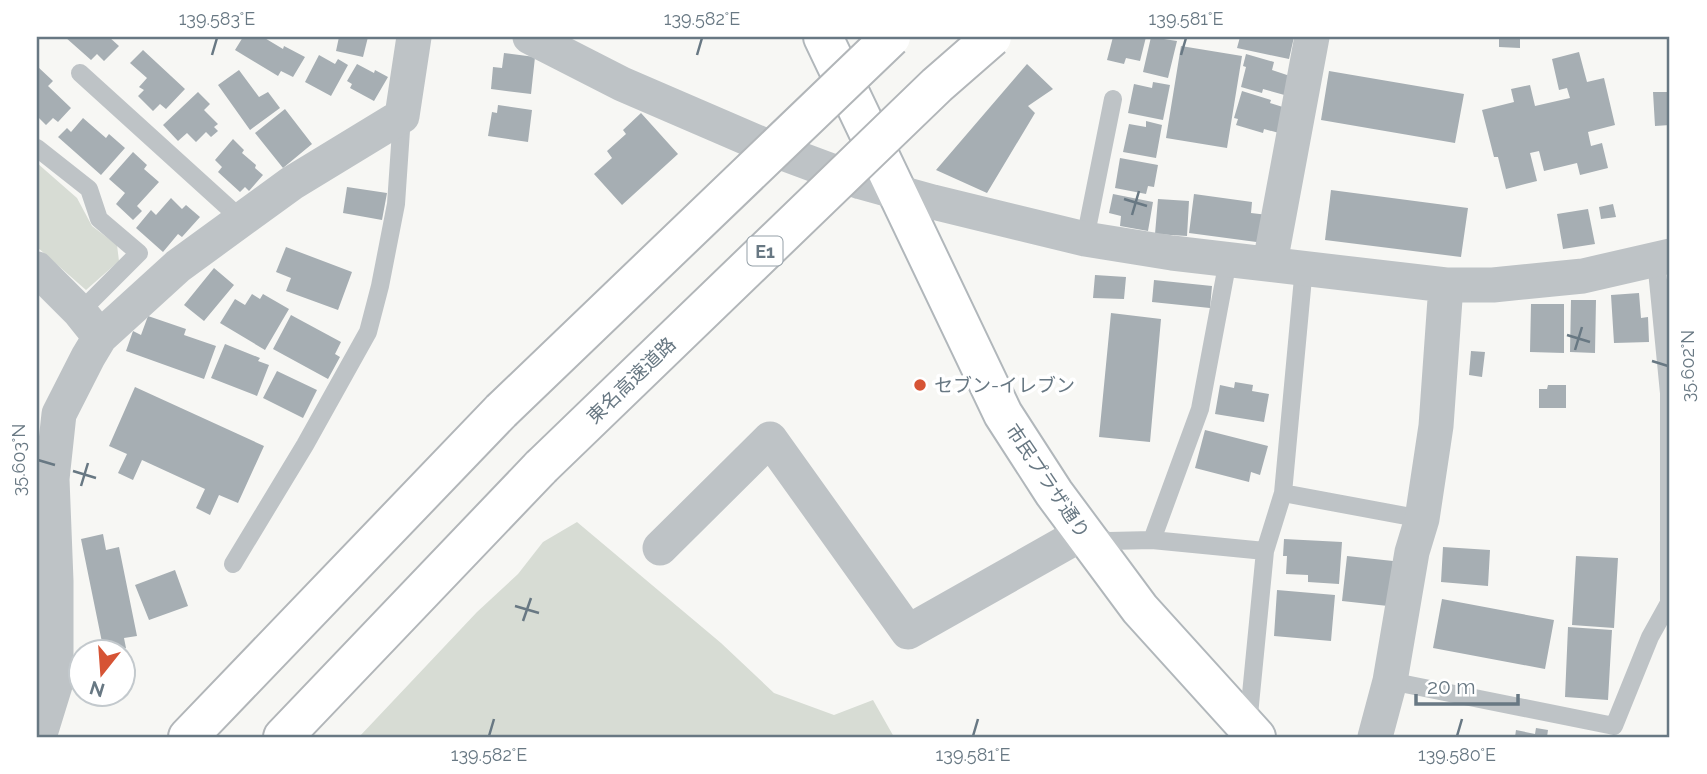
<svg xmlns="http://www.w3.org/2000/svg" width="1707" height="774" viewBox="0 0 1707 774" font-family="Raleway,'Noto Sans JP',sans-serif">
<rect width="100%" height="100%" fill="#f7f7f4"/>
<!-- green -->
<path fill="#d7dcd4" d="M37,163l40,35 15,28 25,19 2,16 -33,29 -49,-43z
M577,522l144,121 53,50 60,22 39,-15 21,37h-535l118,-125 41,-38 25,-32z"/>
<!-- building -->
<path fill="#a6aeb3" d="M65,37h44l10,9 -15,15 -7,-7 -6,6z
M243,37h20l20,12 1,-3 21,11 -12,20 -12,-6 -3,5 -43,-26z
M339,37h29l-5,20 -27,-6z
M1113,37h33l-6,24 -14,-3 -2,6 -17,-4z
M1151,37l26,4 -9,37 -25,-6z
M1240,37h54l-5,22 -52,-11z
M1499,37h21v11l-21,-1z
M1181,46l61,10 -15,92 -61,-10z
M143,50l42,39 -19,20 -6,-5 -7,7 -15,-15 6,-6 -5,-3 8,-9 -17,-15z
M1579,52l8,30 17,-4 11,47 -27,7 3,14 11,-3 6,25 -28,7 -3,-12 -33,8 -5,-20 -9,2 7,28 -31,8 -8,-32h-4l-12,-47 32,-8 -3,-13 19,-4 5,21 35,-8 -3,-10 -8,2 -7,-31z
M504,53l31,4 -4,37 -40,-5 2,-22 9,1z
M1246,54l28,8 -2,8 21,7 -5,19 -25,-7 -1,4 -21,-6 5,-20 -3,-1z
M319,55l16,9 3,-5 10,6 -17,31 -26,-14z
M357,64l17,9 1,-3 13,7 -14,24 -24,-13 2,-4 -5,-3z
M1027,64l26,25 -25,17 7,7 -48,80 -51,-23z
M38,67l15,14 -5,5 23,22 -13,14 -5,-4 -7,7 -9,-9z
M239,70l20,27 9,-5 12,16 -30,22 -32,-45z
M1329,71l135,23 -9,49 -134,-23z
M1153,82l17,3 -7,35 -35,-7 6,-29 18,4z
M1242,91l29,9 -1,3 16,5 -7,25 -15,-4 -1,4 -27,-8 2,-6 -4,-1z
M198,92l12,12 -6,6 14,14 -4,3 4,4 -7,6 -5,-5 -10,10 -9,-9 -9,8 -15,-16z
M1653,92h17v33l-15,1z
M498,105l34,5 -4,32 -40,-6 4,-24 5,1z
M285,109l27,35 -29,24 -28,-35z
M641,113l37,41 -56,51 -28,-31 18,-16 -5,-7 19,-17 -3,-4z
M83,118l23,20 3,-4 16,14 -24,27 -43,-38 9,-9 4,4z
M1146,121l16,4 -6,33 -33,-6 6,-28 17,3z
M233,139l11,11 -2,3 14,12 -1,3 8,7 -14,16 -4,-4 -5,5 -22,-20 4,-5 -7,-7z
M133,152l14,13 -3,4 15,13 -22,24 5,5 -9,9 -17,-16 9,-11 -16,-14z
M1120,158l38,7 -4,22 -6,-1 -2,8 -31,-6z
M347,187l40,6 -5,27 -39,-7z
M1331,190l137,18 -7,49 -136,-17z
M1113,194l40,8 -5,29 -28,-5 1,-10 -12,-3z
M1194,194l58,8 -1,11 17,2 -4,28 -75,-10z
M171,198l11,11 4,-4 14,12 -18,20 -4,-3 -15,18 -27,-24 15,-18 5,5z
M1158,199l31,2 -2,35 -32,-2z
M1613,204l3,13 -15,2 -2,-12z
M1588,209l7,35 -32,5 -6,-35z
M286,247l66,25 -14,38 -52,-19 5,-13 -15,-6z
M214,268l20,17 -30,36 -20,-16z
M1095,275l31,2 -2,22 -31,-1z
M1154,280l58,6 -2,22 -58,-6z
M1639,293l2,25 7,-1 1,25 -35,1 -3,-48z
M252,294l8,5 3,-5 26,15 -24,41 -45,-27 15,-24 10,6z
M1571,300h25l-1,53 -25,-1z
M1531,304h33v49l-34,-1z
M1111,313l50,6 -11,123 -51,-5z
M291,315l50,27 -6,12 5,3 -12,22 -55,-30z
M148,316l38,13 -2,6 32,11 -12,33 -78,-28 7,-20 8,4z
M225,344l35,14 -2,3 11,4 -12,31 -46,-18z
M1471,351l14,1 -3,25 -13,-2z
M277,371l40,19 -14,28 -40,-20z
M1235,382l18,3 -1,6 17,3 -5,28 -49,-8 5,-29 14,3z
M1548,385h18v23h-27v-19h8z
M135,387l129,59 -26,57 -19,-8 -9,20 -14,-7 9,-19 -63,-29 -9,20 -15,-7 9,-19 -18,-8z
M1205,430l63,16 -8,29 -9,-3 -2,10 -54,-14z
M103,534l3,16 13,-3 18,89 -13,2 2,10 -15,4h-7l-23,-113z
M1284,539l58,3 -3,42 -31,-2v-7l-22,-1 1,-18h-4z
M1443,547l47,3 -2,36 -47,-4z
M1347,556l46,5 -5,45 -46,-5z
M1576,556l42,2 -4,70 -42,-3z
M175,570l13,36 -39,14 -14,-35z
M1277,590l58,5 -4,46 -57,-5z
M1442,599l112,21 -9,49 -112,-21z
M1568,627l44,3 -4,70 -43,-3z
M1536,728l12,2 -1,7h-32l1,-7 19,4z"/>
<g fill="none" stroke-linecap="round" stroke-linejoin="round">
<!-- secondary casing -->
<g stroke="#b1b7bb" stroke-width="42">
<path id="secondary" d="M823,37l180,377 51,79 86,116 116,128"/>
</g>
<!-- highway casing -->
<g stroke="#b2b6b9" stroke-width="42">
<path id="highway" d="M188,737l313,-326
M283,737l258,-270"/>
</g>
<!-- lane -->
<path stroke="#bec3c6" stroke-width="18" d="M80,73l161,146
M37,148l52,41 10,30 40,34 -59,59
M1085,239l28,-140
M1656,260l13,133v208
M1283,493l139,26
M1093,536l16,5 43,-1 48,-131 28,-149
M1152,540l113,11
M233,564l72,-119 63,-113 12,-46 16,-82 6,-88
M1390,681l224,45 36,-89 20,-36
M1248,725l17,-174 18,-58 21,-226"/>
<!-- street -->
<path stroke="#bec3c6" stroke-width="35" d="M530,37l92,47 153,66 86,32 72,20 152,37 87,14 274,32h47l90,-9 87,-20
M1270,263l42,-226
M37,269l43,43 20,25
M660,548l110,-109 138,193 175,-99
M39,737l17,-55v-101l-4,-102 7,-65 29,-57 12,-20 78,-71 114,-83 110,-67 12,-79
M1375,737l15,-56 22,-129 10,-33 14,-93 10,-141"/>
<!-- secondary -->
<use href="#secondary" stroke="#fff" stroke-width="38"/>
<!-- highway -->
<use href="#highway" stroke="#fff" stroke-width="38"/>
<!-- highway-bridge casing -->
<g stroke="#b2b6b9" stroke-width="42" stroke-linecap="butt">
<path id="highway-bridge" d="M501,411l390,-374
M541,467l396,-382 55,-48"/>
</g>
<!-- highway-bridge -->
<use href="#highway-bridge" stroke="#fff" stroke-width="38"/>
</g>
<!-- ticks -->
<path fill="none" stroke="#687883" stroke-width="2.5" d="M212,55l5,-17M697,55l5,-17M1181,55l5,-17M1124,199l23,7M1132,215l7,-24M1567,335l23,7M1575,350l7,-23M1652,361l16,5M38,460l17,5M73,471l23,7M81,486l7,-23M515,606l24,7M523,621l8,-23M489,736l5,-17M973,736l5,-17M1457,736l5,-17"/>
<!-- markers -->
<circle fill="#d65435" stroke="#fff" stroke-width="2.5" cx="920" cy="385" r="7"/>
<g text-anchor="middle" dominant-baseline="central" stroke-width="7" stroke-linejoin="round" paint-order="stroke">
<!-- shield labels -->
<rect fill="#fff" stroke="#95a0a8" stroke-width="2" x="747.5" y="236.5" width="35" height="29" rx="5"/>
<g font-size="18" font-weight="bold" fill="#687883">
<text x="765" y="251">E1</text>
</g>
<!-- street labels -->
<g font-size="19" fill="#687883" stroke="#fff">
<text transform="translate(631 380) rotate(-44)">東名高速道路</text>
<text transform="translate(1048 481) rotate(56)">市民プラザ通り</text>
</g>
<!-- poi labels -->
<g font-size="19" fill="#687883" stroke="#fff" text-anchor="start">
<text x="934" y="385">セブン-イレブン</text>
</g>
</g>
<!-- border -->
<rect width="1707" height="774" fill="none" stroke="#ffffff" stroke-width="77"/>
<!-- north arrow -->
<g transform="translate(102 673) rotate(197)"><circle r="33" fill="#ffffff" stroke="#c3c9cd" stroke-width="2"/>
<path d="M0-5L12 26L0 18L-12 26Z" fill="#d65435"/>
<text y="-10" font-size="19" font-weight="bold" text-anchor="middle" fill="#687883">N</text>
</g>
<!-- scale -->
<path d="M1416 694v10h102v-10" fill="none" stroke="#687883" stroke-width="3.5"/>
<text x="1427" y="694" font-size="21" fill="#687883" stroke="#ffffff" stroke-width="5" paint-order="stroke">20 m</text>
<rect x="38" y="38" width="1630" height="698" fill="none" stroke="#687883" stroke-width="2.5"/>
<g font-size="18" text-anchor="middle" fill="#687883">
<text x="217" y="25">139.583°E</text>
<text x="702" y="25">139.582°E</text>
<text x="1186" y="25">139.581°E</text>
<text transform="translate(1688 366) rotate(-90)" y="6">35.602°N</text>
<text transform="translate(19 460) rotate(-90)" y="6">35.603°N</text>
<text x="489" y="761">139.582°E</text>
<text x="973" y="761">139.581°E</text>
<text x="1457" y="761">139.580°E</text>
</g>
</svg>
